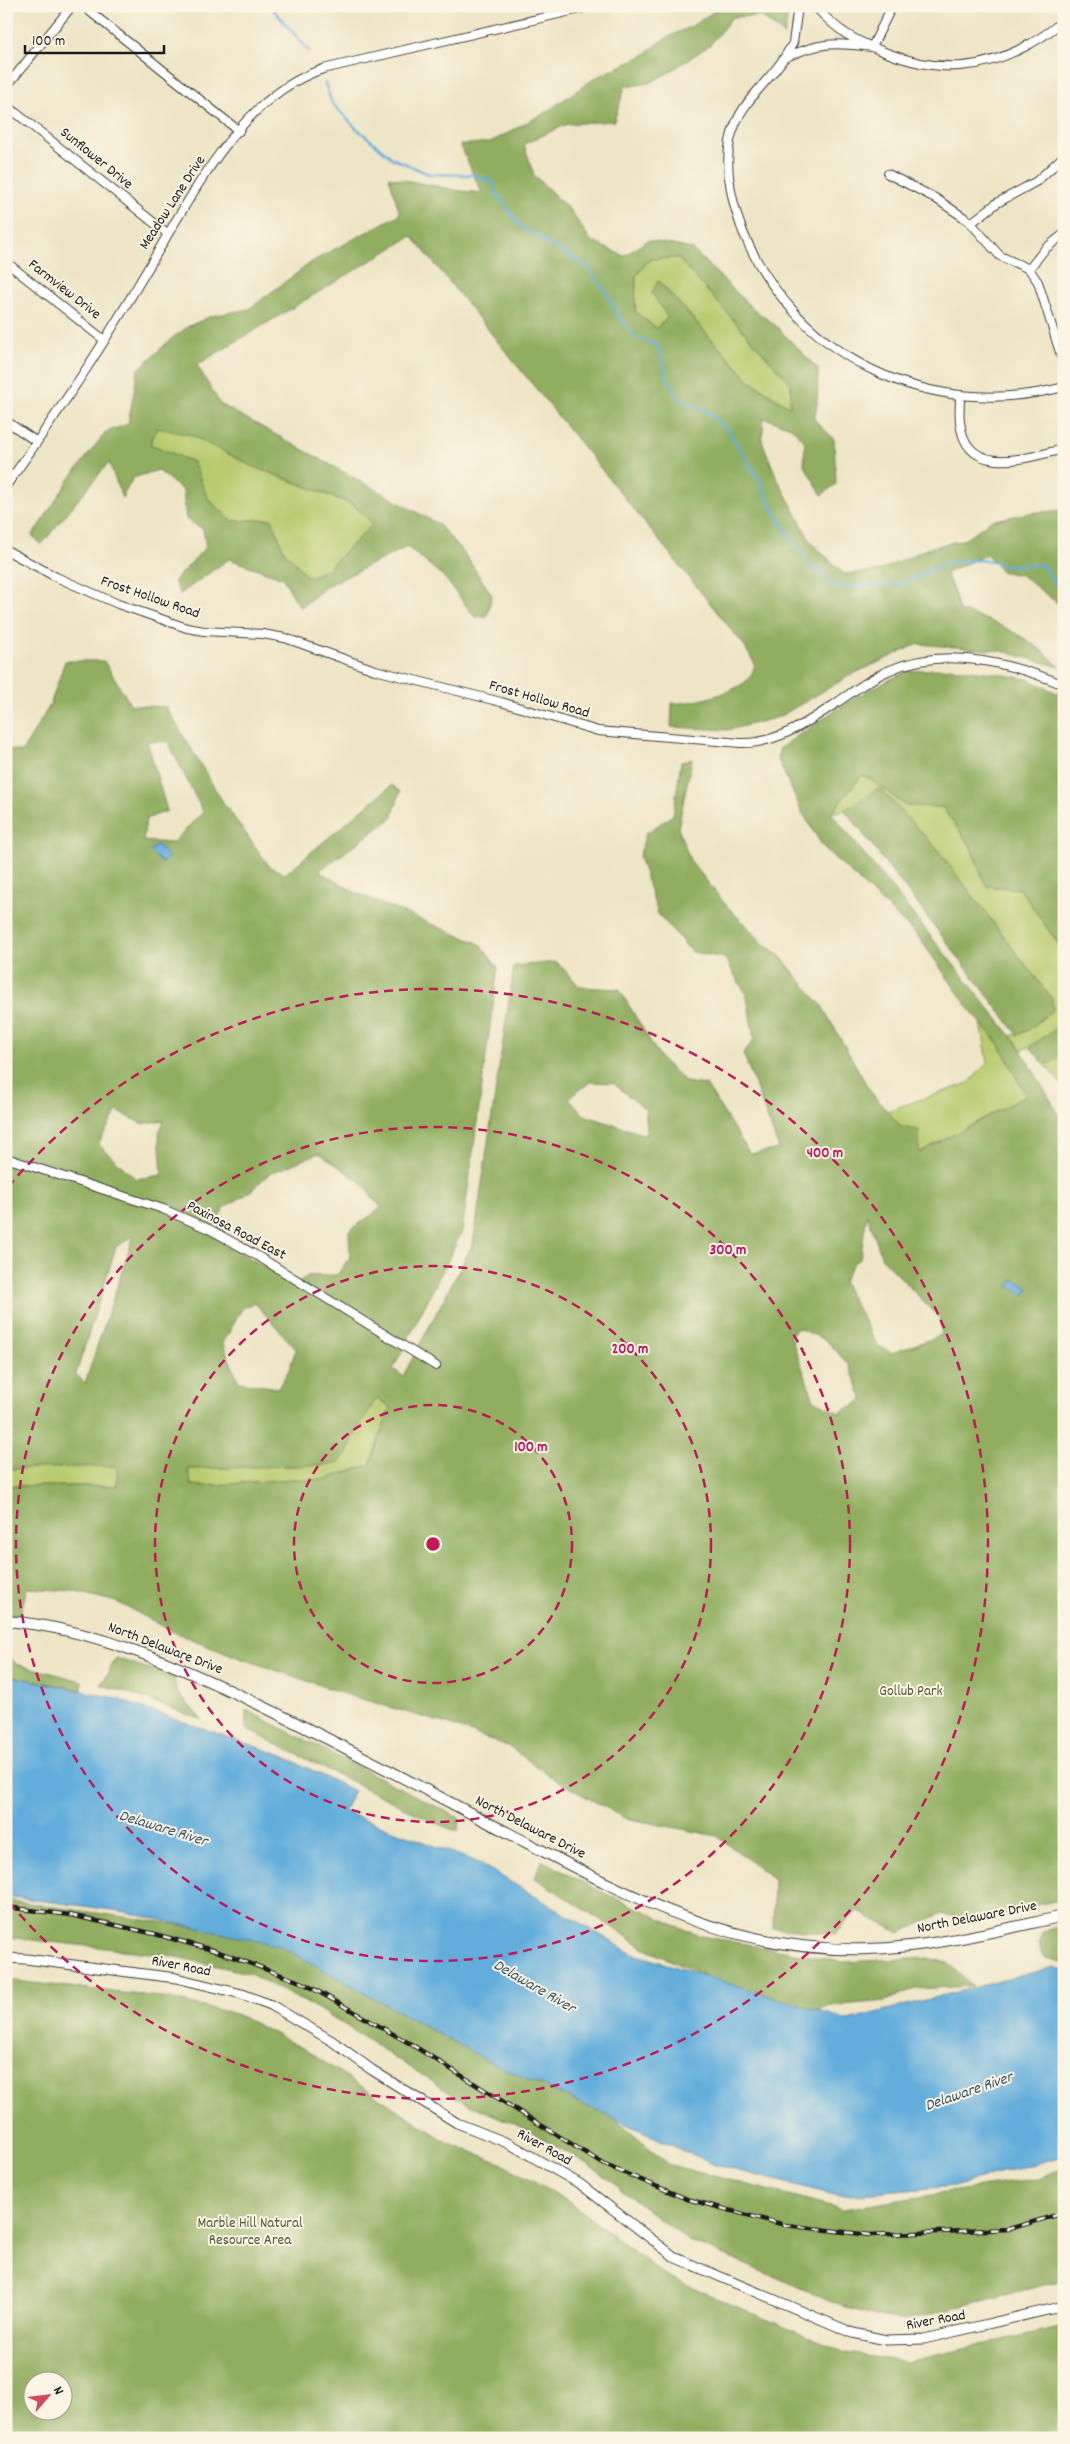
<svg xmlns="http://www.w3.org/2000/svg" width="1070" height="2444" viewBox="0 0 1070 2444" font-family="Dekko,sans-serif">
<rect width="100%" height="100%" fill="#fcf5e5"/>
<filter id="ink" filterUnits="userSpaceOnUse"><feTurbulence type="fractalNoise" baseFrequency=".02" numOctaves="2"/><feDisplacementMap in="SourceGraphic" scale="10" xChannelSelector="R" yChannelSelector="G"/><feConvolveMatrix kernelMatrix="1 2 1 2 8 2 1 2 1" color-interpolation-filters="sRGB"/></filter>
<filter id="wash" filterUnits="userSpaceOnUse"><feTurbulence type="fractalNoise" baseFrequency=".0096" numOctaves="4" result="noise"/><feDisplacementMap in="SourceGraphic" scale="20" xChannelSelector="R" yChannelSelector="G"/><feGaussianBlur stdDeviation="1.12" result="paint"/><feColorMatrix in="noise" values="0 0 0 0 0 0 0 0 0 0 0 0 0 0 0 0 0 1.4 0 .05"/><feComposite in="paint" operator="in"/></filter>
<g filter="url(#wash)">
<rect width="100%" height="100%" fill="#eee5c6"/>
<!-- green -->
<path fill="#b7ca6d" stroke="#6a7344" d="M678,258l113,126 -1,23 -40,-26 -91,-100 -6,12 15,25 -12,10 -21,-16 1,-36 14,-17z
M157,427l34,8 61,31 101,39 20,19 -46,45 -19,9 -25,-29 -11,-30 -40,2 -24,-22 -15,-37 -43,-18z
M862,775l8,3 36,28 36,1 28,38 16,41 34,3 44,63v71l-34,24 -9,3 -11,-14 17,-5 26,-21 -1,-11 -116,-151 -57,-60 -34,22 -14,3z
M981,1023l20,24 25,49 -107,57 -32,-42 82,-28 19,-21z
M1064,1056v31l-19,-22z
M393,1369l-3,38 -20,58 -48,15 -30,-1 -89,7 -12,-1 -3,-16 135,-4 23,-10 12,-27z
M48,1466h70l-1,20h-111v-17z"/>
<!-- forest -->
<path fill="#91ae60" stroke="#56653e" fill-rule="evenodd" d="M722,6h54l13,5 -5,24 -23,-19 -29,1 -22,28 -42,28 -19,10 -24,4 -11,34 -47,3 -43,20 10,31 36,35 21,31 33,15 24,-16 44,9 59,58 24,18 43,44 -1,35 -3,15 20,20 2,45 -14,11 -18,-30 1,-23 -14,-15 -27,-9 -2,23 14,35 35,66 33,32 35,-3 50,-23 37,-9 24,-18 39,-8 35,-3v98l-43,-33 -19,-3 -15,-18 -41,19 8,19 5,19c38,10 73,27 101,56l-58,-16 -84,-7 -67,31 -72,42 -51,13 -57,-3 1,-24c17,2 67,-11 77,-25 3,-3 5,-10 6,-14l-12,-20 -331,-408 -215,129 23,39 218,120 25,28 29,43 -5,21 -12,1 -32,-41 -36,-29 -80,39 -27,22 -17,-30 -54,-19 -49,35 -6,-13 32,-34 -3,-18 -17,-10 -3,-28 -25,-21 -25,8 -11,20 -13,-36 -68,83 -9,-9 39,-59 35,-45 22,-8 10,-54 33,-31 18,-13 22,-10 38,-7 64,-48 87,-47 -11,-37 72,14 21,2 -22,-48 31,-3 55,-30 49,-34 49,-23 22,-17 26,-12zM678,258l113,126 -1,23 -40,-26 -92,-100 -6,12 16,25 -12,10 -21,-16 1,-36 14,-17zM157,428l34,7 61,31 101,38 20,20 -46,45 -19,9 -25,-29 -11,-30 -40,2 -24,-22 -15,-37 -43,-18z
M65,661h39l27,44 35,2 57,95 47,65 15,7 107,-89 8,7 -8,26 -73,53 39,23 122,50 18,24 -36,264 -69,137 10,7 70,-132 41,-278 43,-4 23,25 39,2 42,70 25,23 20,3 44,69 29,-5 -36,-96 11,-13 -7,-44 -22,-38 -33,-6 -34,-38 -19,-57 7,-24 27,-18 8,-53 11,-3 -14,69 12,32 35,44 39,40 16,12 42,50 48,85 31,36 18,3v23l107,-57 -25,-49 -33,-40 -50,-71 -95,-89 -21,-35 -25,-54 3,-10 70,-48 57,-29 46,-3 42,5 32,6 37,17v256l-44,-63 -34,-3 -16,-41 -28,-38 -36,-1 -36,-27 -8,-4 -31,38 186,230 47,80v776l-28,6 -50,16 -46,-7 -40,19 -43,-22 -22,23 -62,-6 1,-49 -57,-43 -92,-18 -66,-36 -51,-36 -58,-21 -102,-30 -111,-38 -63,-25 -57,-30 -45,-11 -45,-3 -7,28 -14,-2v-128h111v-20l-111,3v-721l16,4 28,-47zM147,741l21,1 35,70 -31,31 -29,-2 3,-22 21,-8zM590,1082l23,1 33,27v25l-62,-20 -15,-17zM117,1111l26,13 21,-4 -5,13 3,42 -26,4 -38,-35zM319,1153l43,30 19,25 -32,23 1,26 -13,18 -29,1 -13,8 -86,-50 16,-27 22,-13 22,-20zM867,1214l15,44 57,60 3,17 -50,18 -15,-8 -34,-63 11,-20 6,-3zM132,1237l1,1 -48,145 -9,-9 40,-127zM255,1303l41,46 -7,21 -11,18 -39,-6 -16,-38 20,-37zM798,1328l28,12 23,25 14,35 -24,13 -25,-13 -24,-65zM377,1398l13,9 -20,58 -48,15 -30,-1 -89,7 -12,-1 -3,-16 135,-4 16,-3 7,-7 12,-27z
M879,788l57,60 116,151 1,10 -26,22 -9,4 -173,-225z
M1064,1023v33l-19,9 -15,-18z
M6,1652l10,12 66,17v9l-76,-15z
M116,1658l58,19 2,14 26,29 -78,-29 -23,-6z
M246,1710l213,108 -1,14 -27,-11 -185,-92z
M541,1860l59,31 97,44 146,27 85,-4 20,5 25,23 -58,3 -30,12 -54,5 -28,9 -47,-16 -108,-49 -113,-72z
M6,1900l243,35 83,27 252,132 86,71 173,44 195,-31 26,-10v112l-158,40 -46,-7 -173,-73 -96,-74 -71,-40 -53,-22 -141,-91 -78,-40 -81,-18 -161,-18z
M1064,1925v38l-21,-6 -5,-13 6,-13z
M6,1980l154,17 76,17 68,35 143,93 54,21 68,39 98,75 179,76 61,9 157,-36v112h-1058zM32,2382h30v30h-30z"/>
<!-- water -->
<path fill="#62addb" stroke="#3f647c" d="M157,845l12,12 -7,6 -12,-12z
M1014,1279l15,9 -5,8 -15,-10z
M6,1675l105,22 172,59 71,35 -11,20 134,51 154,91 217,67 206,-53 10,3v186l-110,30 -115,10 -124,-31 -225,-103 -210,-116 -160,-35 -114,-15z"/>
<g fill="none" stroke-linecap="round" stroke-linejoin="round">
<!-- stream -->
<path stroke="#62addb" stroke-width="2.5" d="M270,6l39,45
M325,83l7,20 23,24 37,31 37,16 46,1 19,8 2,10 24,33 67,41 19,25 13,25 17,20 22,9 6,19 2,12 14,22 24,10 24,21 33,53 10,23 18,29 24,33 21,17 15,2 51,-3 47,-21 29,-3 15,1 16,5 35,-1 14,19h8"/>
</g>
</g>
<g filter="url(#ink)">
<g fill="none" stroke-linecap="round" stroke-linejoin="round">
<!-- minor casing -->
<g stroke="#3c3a36" stroke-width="10">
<path id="minor" d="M83,6l156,125
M798,6l-5,37 -9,15c36,-16 50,-16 88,-11l20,-41
M815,6c23,26 40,35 72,47 52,20 94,18 143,-9 12,-7 25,-15 34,-25
M784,58c-15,23 -39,41 -49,67 -14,32 -4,76 8,107 54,128 188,190 321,155
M6,87l66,-81
M6,105l162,129
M888,174l47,24 34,23 31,35 29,13 9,13 26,83
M971,223l26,-20 40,-22 27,-25
M6,262l98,78
M1029,269l16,-20 19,-15
M960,395c0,9 -1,18 0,27 6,58 68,35 104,27
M6,421l31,21
M6,486c34,-48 68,-97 100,-148 21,-34 42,-69 62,-104 38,-63 82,-141 155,-165l270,-63
M6,550l50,27 62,27 69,24 17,3 59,3 22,4 90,32 126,32 97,29 143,12c34,1 64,-19 91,-37 18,-12 38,-28 58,-36 55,-24 121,-7 174,15
M6,1158l157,51 48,21 50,28 175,108"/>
</g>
<!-- tertiary casing -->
<g stroke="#3c3a36" stroke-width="11">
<path id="tertiary" d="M6,1958l20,1 150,19 66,16 29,11 61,36 40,29 85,53 53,21 70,40 96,74 177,75 33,7 38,-1 140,-33"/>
</g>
<!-- secondary casing -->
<g stroke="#3c3a36" stroke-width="12">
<path id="secondary" d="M6,1621c90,7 183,49 262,88 84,41 165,85 248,128 113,59 220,117 352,112 67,-2 131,-19 196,-33"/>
</g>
<!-- minor -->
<use href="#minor" stroke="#fff" stroke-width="8"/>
<!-- tertiary -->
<use href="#tertiary" stroke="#fff" stroke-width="9"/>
<!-- secondary -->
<use href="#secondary" stroke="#fff" stroke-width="10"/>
<!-- rail casing -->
<g stroke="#1c1c1c" stroke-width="4.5">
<path id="rail" d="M6,1907l64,8 85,19 61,17 87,32 106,60 196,122 82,34 98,26 85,10 139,-6 55,-16"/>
</g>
<!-- rail -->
<use href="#rail" stroke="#fcf5e5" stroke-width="2.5" stroke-dasharray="8" stroke-linecap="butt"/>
</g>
</g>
<!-- distance rings -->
<g fill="none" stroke="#c2185b" stroke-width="2.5" stroke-dasharray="9 6">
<circle cx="433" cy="1544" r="139"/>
<circle cx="433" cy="1544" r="278"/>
<circle cx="433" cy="1544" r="417"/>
<path d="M8 1187A555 555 0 1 1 8 1901"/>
</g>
<g text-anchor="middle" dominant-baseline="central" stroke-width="4" stroke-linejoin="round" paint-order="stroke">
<!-- street labels -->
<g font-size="15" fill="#1c1c1c" stroke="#fcf5e5">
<text transform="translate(96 159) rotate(39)">Sunflower Drive</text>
<text transform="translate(173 203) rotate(-57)">Meadow Lane Drive</text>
<text transform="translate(64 290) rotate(38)">Farmview Drive</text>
<text transform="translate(150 598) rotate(19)">Frost Hollow Road</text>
<text transform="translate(539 700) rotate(16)">Frost Hollow Road</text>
<text transform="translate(236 1231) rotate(28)">Paxinosa Road East</text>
<text transform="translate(165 1649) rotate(21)">North Delaware Drive</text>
<text transform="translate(530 1828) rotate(27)">North Delaware Drive</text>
<text transform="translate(977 1918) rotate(-11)">North Delaware Drive</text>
<text transform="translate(181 1967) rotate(11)">River Road</text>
<text transform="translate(544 2148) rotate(29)">River Road</text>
<text transform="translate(936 2321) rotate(-10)">River Road</text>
</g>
<!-- park labels -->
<g font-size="15" fill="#525938" stroke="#fcf5e5">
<text x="911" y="1692">Gollub Park</text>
<text x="250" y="2224">Marble Hill Natural<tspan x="250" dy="17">Resource Area</tspan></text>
</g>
<!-- water labels -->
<g font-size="16" font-style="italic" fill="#385668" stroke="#fcf5e5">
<text transform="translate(163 1829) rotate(17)">Delaware River</text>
<text transform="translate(534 1987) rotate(30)">Delaware River</text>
<text transform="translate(969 2092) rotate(-19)">Delaware River</text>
</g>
</g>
<circle cx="433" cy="1544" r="8" fill="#c2185b" stroke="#fcf5e5" stroke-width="2.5"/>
<g font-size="15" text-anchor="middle" font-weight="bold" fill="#c2185b" stroke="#fcf5e5" stroke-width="4" stroke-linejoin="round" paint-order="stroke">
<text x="825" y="1157">400 m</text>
<text x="728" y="1254">300 m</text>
<text x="630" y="1353">200 m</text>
<text x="531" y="1451">100 m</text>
</g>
<!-- margin -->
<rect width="1070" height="2444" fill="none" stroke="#fcf5e5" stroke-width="25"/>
<!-- north arrow -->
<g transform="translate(48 2396) rotate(62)"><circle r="24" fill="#fcf5e5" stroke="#a29e95"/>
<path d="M0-4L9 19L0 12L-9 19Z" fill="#d1495b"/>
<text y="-8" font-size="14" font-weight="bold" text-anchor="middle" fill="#1c1c1c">N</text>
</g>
<!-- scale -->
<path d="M25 45v8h139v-8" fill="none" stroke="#1c1c1c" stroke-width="2.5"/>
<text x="32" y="45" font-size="15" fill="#1c1c1c" stroke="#fcf5e5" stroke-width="4" paint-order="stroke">100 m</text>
</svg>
